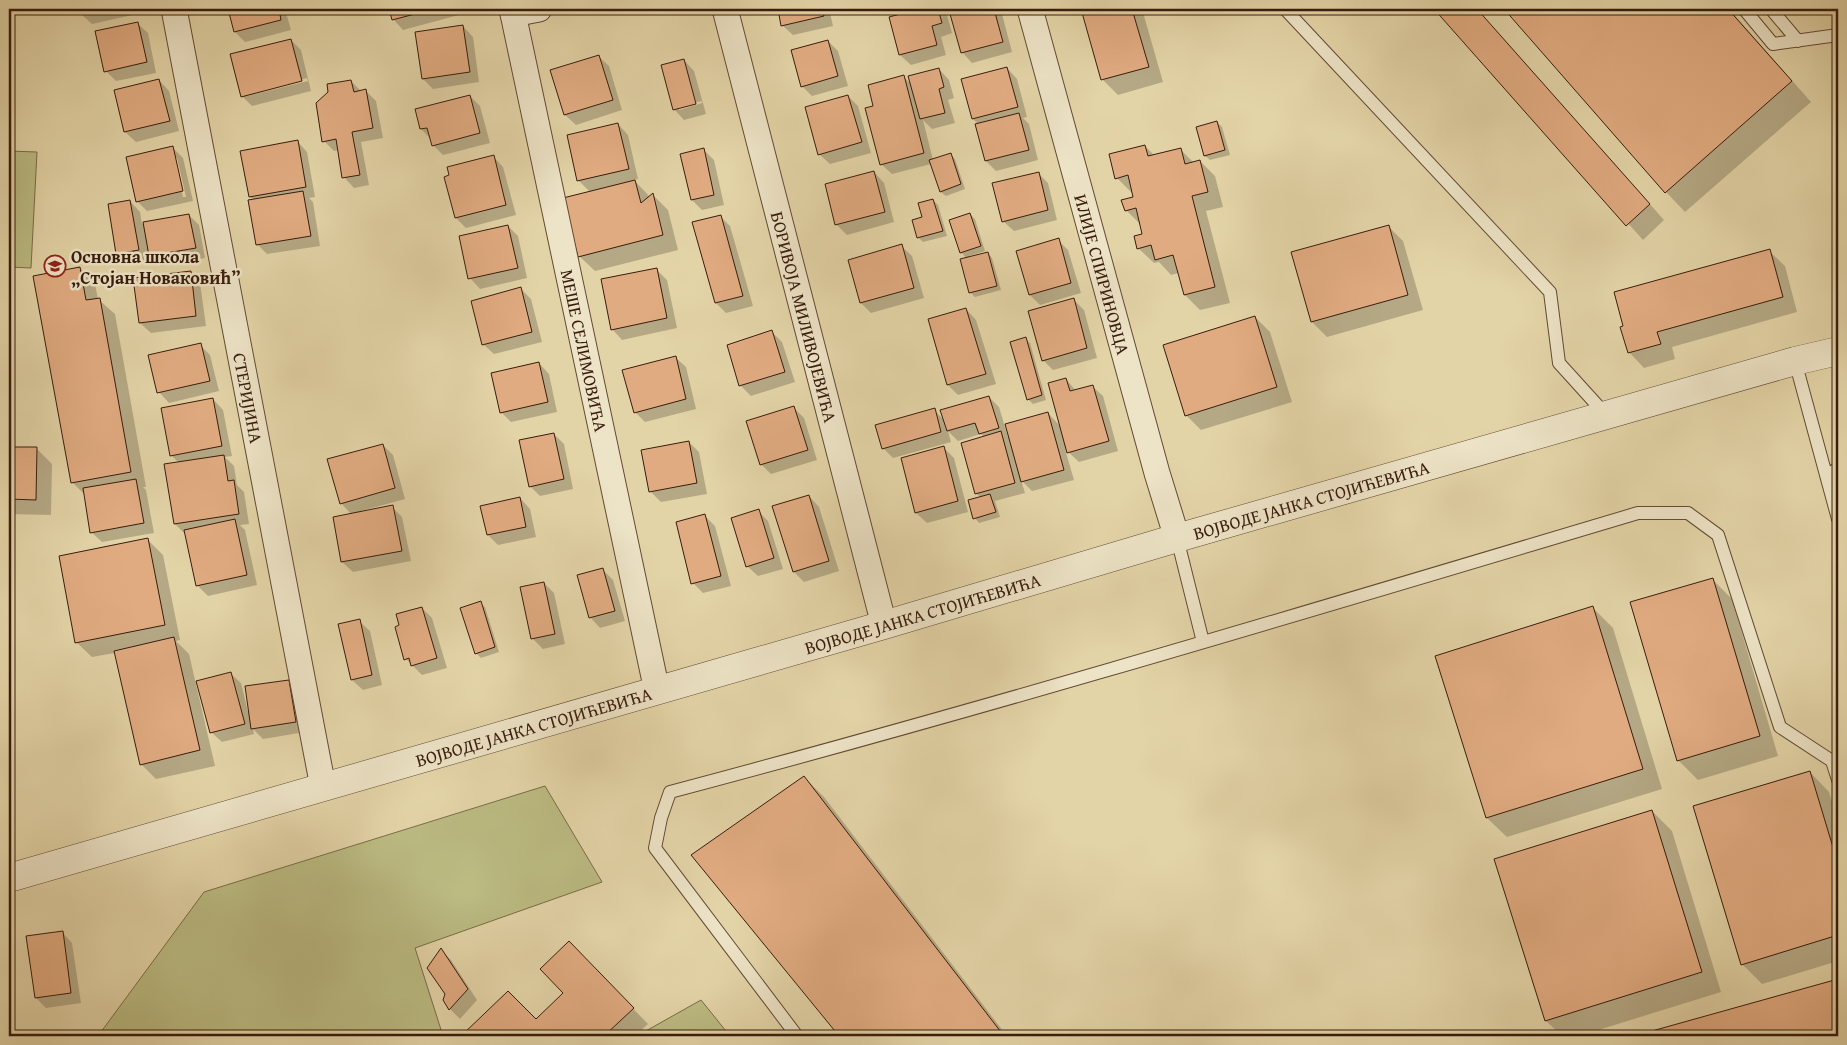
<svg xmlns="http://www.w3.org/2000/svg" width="1847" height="1045" viewBox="0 0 1847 1045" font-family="'Gentium Book Plus',serif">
<rect width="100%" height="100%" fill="#e3d4a7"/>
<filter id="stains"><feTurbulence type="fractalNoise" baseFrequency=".004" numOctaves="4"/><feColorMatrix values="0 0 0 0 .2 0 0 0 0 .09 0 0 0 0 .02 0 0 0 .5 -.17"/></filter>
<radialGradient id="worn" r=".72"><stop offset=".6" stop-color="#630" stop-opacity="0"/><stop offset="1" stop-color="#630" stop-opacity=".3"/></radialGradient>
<!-- green -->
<path fill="#bbbb82" stroke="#7a6c48" d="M9,151l28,1 -6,116 -22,-1z
M545,786l57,96 -187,66 28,88h-345l106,-144z
M701,1000l29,36h-93z"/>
<!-- shadow -->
<path fill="#0003" fill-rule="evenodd" d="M80,9h65l1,3 -54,12 -11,-10z
M229,9h56l6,21 -46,12 -10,-10z
M390,9h68l1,6 -56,15 -10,-11z
M779,9h50l4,17 -40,9 -11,-10z
M921,9h19l7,6 5,18 -11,4 5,18 -35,10 -11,-10z
M974,9h23l5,5 10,38 -40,11 -10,-11 -10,-37z
M1082,9h60l21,73 -45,13 -15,-15z
M1436,9h41l187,211 -21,20z
M1506,9h223l82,93 -126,110 -19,-20z
M137,23l11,10 8,40 -40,8 -10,-10z
M463,26l10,11 6,45 -46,7 -10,-10z
M291,40l10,10 10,41 -59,15 -10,-10zM307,78l1,3 -61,15v-2z
M828,41l10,10 10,35 -36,10 -10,-10z
M598,56l11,10 13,44 -46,15 -11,-10z
M684,60l10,11 12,43 -22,6 -10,-11zM702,101v2l-23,7v-3z
M1007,68l10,11 10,38 -4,1 6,6 9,36 -42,11 -10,-10 -7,-36 -6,-6 -10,-39z
M939,69l10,11 5,18 -6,2 7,23 -23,6 -9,-9 10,40 17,-6 5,5 10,30 -19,7 -5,-4 -10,-28 -39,10 -11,-10 -6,-58 29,-29 8,8z
M159,80l10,11 10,40 -43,11 -11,-10z
M351,81l11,11 4,-1 10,10 7,37 -22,4 8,43 -15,3 -10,-11 -5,-27 -5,1 -10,-10z
M470,96l10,10 10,37 -47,12 -10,-10 -2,-6 -10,-10z
M848,96l10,10 13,47 -41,11 -11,-10z
M1217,122l5,5 8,28 -20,5 -5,-4 -7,-29z
M618,124l10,11 10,44 -4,1 16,17 3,-2 15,15 10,40 -83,21 -16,-15 11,-64 -11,-11z
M297,141l10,11 8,45 -6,1 4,4 7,44 -53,8 -10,-10 -3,-44 -4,-3 -8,-45z
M1145,146l10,10 25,-7 14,14 6,-2 15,15 8,31 -17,4 24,92 -30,7 -15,-15 -6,-22 -8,2 -12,-13 -5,1 -16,-15 6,-13 -2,-9 -16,-16 9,-13 -2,-4h-1l-15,-15z
M173,148l10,10 10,43 -46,10 -10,-10zM174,158h3l9,39h-3z
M703,149l11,11 10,45 -22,5 -10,-10z
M493,156l10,11 13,48 -50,13 -10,-10z
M874,172l10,11 10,39 -47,13 -11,-11z
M1038,173l10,10 9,37 -43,11 -11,-10z
M933,200l5,5 9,31 -24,6 -5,-5 5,-19z
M130,201l10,11 2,12 47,-9 10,10 6,33 -44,8 -14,-13 2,7 -21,3 -11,-10z
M970,214l5,5 10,32 -16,5 1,2 18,-5 4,5 9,32 -26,7 -5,-5 -3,-33 -6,-7z
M720,216l10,10 23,80 -27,7 -10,-10z
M508,226l10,10 9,42 -47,11 -10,-11z
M1388,226l15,15 20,69 -96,27 -15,-15z
M1058,240l10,10 13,43 -41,12 -10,-10z
M901,246l11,10 12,42 -53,15 -10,-10z
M1769,251l16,15 12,46 -125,35 3,12 -31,9 -15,-16 -4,-26z
M80,268l15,16 3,15 17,15 31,173h-3l3,3 8,43 -52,9 -11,-10 -6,-37 -13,-13z
M656,269l11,11 10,48 -55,12 -10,-11z
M190,272l10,11 6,43 -55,7 -11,-10 -5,-44z
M521,289l10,10 11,43 -48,12 -11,-10z
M1073,299l11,11 13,48 -44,12 -10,-10z
M966,309l10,11 20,64 -38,11 -10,-10 -18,-65z
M1255,317l15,15 22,70 -91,28 -15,-15z
M772,332l10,10 13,40 -44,14 -11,-11z
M1025,338l5,5 16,57 -13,4 -5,-5z
M200,345l10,10 9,36 -50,12 -10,-11z
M675,357l11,10 10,42 -51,13 -10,-10z
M539,363l10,11 8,38 -46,10 -10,-10z
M1066,379l10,12 16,-5 11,10 15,55 -39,11 -14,-13 9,31 -42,11 -11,-11 4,13 -30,8 5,16 -21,6 -4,-5 6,-20 -4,-4 7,-57 -3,-3 -23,7 -10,-10 3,11 -58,16 -10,-10 51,-38 10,10 45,-23 10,10 9,30 40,-24 13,14z
M213,399l10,11 9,46 -7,1 9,9 3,19 7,7 5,32 -9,1 5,5 12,55 -49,11 -11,-11 -12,-51 -10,-10 4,-61 -8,-8z
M794,408l10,10 13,42 -46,14 -10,-10z
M554,434l10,10 9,45 -33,7 -10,-10z
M689,442l10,10 8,42 -46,8 -10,-10 -8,-41z
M383,445l10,10 12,44 -44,12 1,2 30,-6 10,10 9,44 -58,11 -11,-10 -8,-44 18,-3 -11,-12z
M943,447l11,11 14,54 -41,11 -11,-10z
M9,448l28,1 15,15 -1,51 -42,-1z
M809,496l10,11 20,64 -35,11 -10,-10z
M520,498l10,11 6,28 -38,8 -10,-10z
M758,511l10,10 15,48 -25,7 -11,-10z
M705,516l10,10 16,60 -28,7 -10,-10z
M148,540l15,15 17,85 -4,1 13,13 26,112 -59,13 -15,-15 -26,-111 -23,4 -16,-15z
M603,570l10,10 12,41 -25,7 -10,-11z
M1712,579l20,20 46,157 -80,24 -20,-20z
M544,583l10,10 11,51 -22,5 -11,-11z
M480,603l5,4 14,45 -18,6 -5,-5z
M422,608l10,10 15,50 -25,7 -16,-16z
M1593,608l20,20 49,161 -155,48 -20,-19z
M359,621l11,10 12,54 -19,5 -11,-10z
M230,673l11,10 7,29 41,-31 10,10 6,41 -42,7 -10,-10 1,5 -32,8 -11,-10z
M1810,772l19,20 9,29v140l-76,23 -20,-20z
M804,777l20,20 183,239h-167l-147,-181z
M1652,811l20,20 49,161 -142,44h-17l-16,-15z
M62,932l10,11 9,60 -35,5 -10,-10 -9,-61z
M441,950l10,10 26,40 -17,19 -10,-10z
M584,958l64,66 -13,12h-172l45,-44 28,28 29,-27z
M1838,980v56h-199z"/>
<!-- building -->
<path fill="#e1ab81" stroke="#381c0d" d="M79,9h27l-26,5z
M228,9h51l2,11 -47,12z
M389,9h45l-42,11z
M778,9h44l2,7 -43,10z
M919,9h19l4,14 -10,3 5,19 -38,10 -10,-38z
M969,9h25l9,33 -42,11 -11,-39z
M1081,9h51l17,58 -48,13z
M1434,9h43l173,195 -24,22z
M1504,9h224l64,72 -127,112z
M138,22l9,40 -43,10 -9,-41z
M463,25l7,47 -48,7 -7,-47z
M291,39l11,42 -61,16 -11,-43z
M828,40l10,36 -37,11 -10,-37z
M599,55l14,45 -49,15 -14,-45z
M684,59l12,45 -23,6 -12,-45z
M1007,67l11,40 -46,12 -11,-40z
M939,68l5,19 -5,2 6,24 -25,6 -12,-43z
M904,75l20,78 -44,12 -15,-57 8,-2 -5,-21z
M159,79l11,42 -46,11 -10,-42z
M351,80l3,12 12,-3 7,39 -21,4 8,43 -18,3 -6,-39 -14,3 -6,-39 12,-11 -1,-8z
M470,95l10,38 -48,13 -5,-18 -7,1 -5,-20z
M848,95l14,47 -44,13 -13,-48z
M1019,113l10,37 -44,11 -10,-37z
M1217,121l8,29 -21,6 -8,-29z
M618,123l11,46 -52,12 -10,-46z
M298,140l8,47 -57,10 -9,-46z
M1145,145l3,11 33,-8 4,16 15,-4 8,32 -16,4 23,91 -31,8 -11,-40 -18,5 -4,-15 -14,4 -3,-13 8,-2 -6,-26 -11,3 -4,-11 12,-3 -5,-22 -13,4 -6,-25z
M173,146l10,45 -47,11 -10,-45z
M704,148l10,47 -23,5 -11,-46z
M951,153l10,31 -21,8 -11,-32z
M494,155l12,50 -51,13 -11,-41 5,-2 -2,-8z
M874,171l11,41 -50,13 -10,-41z
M1039,172l9,38 -46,12 -10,-39z
M635,180l6,23 12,-10 10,42 -85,22 -15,-59z
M303,191l8,45 -55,9 -8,-45z
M933,199l10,32 -26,7 -5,-18 10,-3 -4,-14z
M130,200l9,50 -23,4 -8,-50z
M970,213l11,33 -21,7 -11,-33z
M189,214l7,34 -47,8 -6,-34z
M721,215l22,81 -28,7 -23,-81z
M508,225l10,43 -50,11 -9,-43z
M1389,225l19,70 -97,27 -20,-70z
M1059,238l12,45 -42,12 -13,-44z
M902,244l12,44 -54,15 -12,-43z
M1770,249l13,48 -126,35 4,12 -33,9 -8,-26 3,-1 -9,-34z
M988,252l9,34 -28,7 -9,-34z
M80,267l6,33 14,-2 31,174 -60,11 -38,-207z
M657,268l10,50 -56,12 -10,-51z
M191,271l5,45 -57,7 -6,-45z
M521,287l11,45 -50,13 -11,-44z
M1074,298l13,50 -45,13 -14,-50z
M966,308l20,66 -39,11 -19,-66z
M1255,316l22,71 -92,29 -22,-71z
M772,330l13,42 -46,14 -12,-41z
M1026,337l16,58 -15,5 -17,-58z
M201,343l9,38 -53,12 -9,-38z
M676,356l10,43 -52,14 -12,-43z
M539,362l9,40 -48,11 -9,-40z
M1066,378l4,13 23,-6 16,56 -42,12 -19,-70z
M989,396l10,32 -20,6 -4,-11 -28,8 -7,-21z
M213,398l9,48 -52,10 -9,-48z
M794,406l14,44 -48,15 -14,-44z
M935,408l6,24 -59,17 -7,-24z
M1048,412l16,58 -43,12 -16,-58z
M1001,431l14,52 -40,11 -14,-51z
M554,433l10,46 -35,8 -10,-47z
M689,441l8,42 -48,9 -8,-42z
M383,444l12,44 -55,16 -13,-45z
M944,446l14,55 -43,12 -14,-55z
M9,447h28l-1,53 -27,-1z
M224,455l4,26 6,-1 5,34 -65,10 -10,-60z
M136,479l8,44 -54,10 -7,-45z
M990,494l6,18 -23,7 -5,-19z
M809,495l20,66 -36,11 -21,-66z
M520,497l6,30 -39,8 -7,-29z
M393,505l9,46 -61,11 -8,-45z
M759,509l15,49 -28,9 -15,-49z
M705,514l16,62 -30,8 -15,-62z
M235,519l12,56 -51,11 -12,-56z
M148,538l17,87 -90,18 -16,-87z
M603,568l12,43 -26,7 -12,-43z
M1713,578l47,158 -83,25 -47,-159z
M544,582l11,52 -24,5 -11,-52z
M481,601l14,46 -20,7 -15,-46z
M1593,606l50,163 -157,49 -51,-162z
M422,607l15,51 -26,8 -2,-8 -5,2 -9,-33 4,-2 -3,-11z
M360,619l12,56 -21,5 -13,-56z
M174,637l26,113 -60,15 -26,-114z
M231,672l14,52 -35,9 -14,-52z
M289,680l7,42 -45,7 -6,-43z
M1810,771l28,93v71l-97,30 -48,-159z
M804,776l200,260h-165l-148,-181z
M1652,810l50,162 -157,49 -51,-162z
M63,931l8,62 -36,5 -9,-62z
M569,941l65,67 -30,28h-6l-6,-6 -6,6h-125l47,-45 28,28 27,-26 -23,-24z
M441,948l27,41 -19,21 -6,-10 2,-6 -18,-26z
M1838,979v57h-204z"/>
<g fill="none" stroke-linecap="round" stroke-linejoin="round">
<!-- service casing -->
<g stroke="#634a34" stroke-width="14">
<path id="service" d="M1285,9l265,283 9,71 48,53
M1744,9l29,35 65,-9
M1771,9l27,32
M1795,361l43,158
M1827,476l11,-8
M1177,538l26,104
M797,1036l-142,-188 6,-30 9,-26c325,-86 646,-183 968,-279h50l30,22 62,192 52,34 6,19"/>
</g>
<!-- minor casing -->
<g stroke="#634a34" stroke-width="27">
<g id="minor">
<path id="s1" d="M174,9l149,778"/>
<path id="s2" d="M512,9l145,682"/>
<path id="s3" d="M725,9l159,616"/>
<path id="s4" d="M1030,9l127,464 20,65"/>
<path d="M513,14l26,-5"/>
</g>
</g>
<!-- tertiary casing -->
<g stroke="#634a34" stroke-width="29">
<g id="tertiary">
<path id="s5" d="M9,878l875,-253 293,-87 618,-177 43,-10"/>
</g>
</g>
<!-- service -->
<use href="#service" stroke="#ede3c6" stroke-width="12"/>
<!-- minor -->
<use href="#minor" stroke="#ede3c6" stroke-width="25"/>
<!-- tertiary -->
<use href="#tertiary" stroke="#ede3c6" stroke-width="28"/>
</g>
<!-- icons -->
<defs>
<g id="school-ring" transform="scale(1.125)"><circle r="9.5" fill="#ede3c6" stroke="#8f2418" stroke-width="1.5"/><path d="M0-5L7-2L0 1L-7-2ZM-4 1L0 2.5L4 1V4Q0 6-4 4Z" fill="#8f2418"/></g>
</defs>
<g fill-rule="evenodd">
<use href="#school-ring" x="55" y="266"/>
</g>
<g text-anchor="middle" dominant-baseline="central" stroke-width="5" stroke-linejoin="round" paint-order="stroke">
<!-- poi labels -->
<g font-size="18" font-weight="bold" fill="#381c0d" stroke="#ede3c6" text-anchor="start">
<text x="71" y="256">Основна школа<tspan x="71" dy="21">„Стојан Новаковић”</tspan></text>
</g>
<!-- street labels -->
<g font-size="18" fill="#381c0d" stroke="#ede3c6">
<text stroke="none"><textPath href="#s4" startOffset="275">ИЛИЈЕ СПИРИНОВЦА</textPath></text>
<text stroke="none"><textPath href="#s3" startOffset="318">БОРИВОЈА МИЛИВОЈЕВИЋА</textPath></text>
<text stroke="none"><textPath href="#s2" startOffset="349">МЕШЕ СЕЛИМОВИЋА</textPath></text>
<text stroke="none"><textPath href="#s1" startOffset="396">СТЕРИЈИНА</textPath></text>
<text stroke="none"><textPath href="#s5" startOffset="1356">ВОЈВОДЕ ЈАНКА СТОЈИЋЕВИЋА</textPath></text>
<text stroke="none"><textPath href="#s5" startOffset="951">ВОЈВОДЕ ЈАНКА СТОЈИЋЕВИЋА</textPath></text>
<text stroke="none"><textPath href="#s5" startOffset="546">ВОЈВОДЕ ЈАНКА СТОЈИЋЕВИЋА</textPath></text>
</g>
</g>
<!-- margin -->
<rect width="1847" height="1045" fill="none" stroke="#e3d4a7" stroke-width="30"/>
<rect x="10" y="10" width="1827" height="1025" fill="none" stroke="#381c0d" stroke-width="2.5"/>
<rect x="15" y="15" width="1817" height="1015" fill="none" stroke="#381c0d"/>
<rect width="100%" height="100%" filter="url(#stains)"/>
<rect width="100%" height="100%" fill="url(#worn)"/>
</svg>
